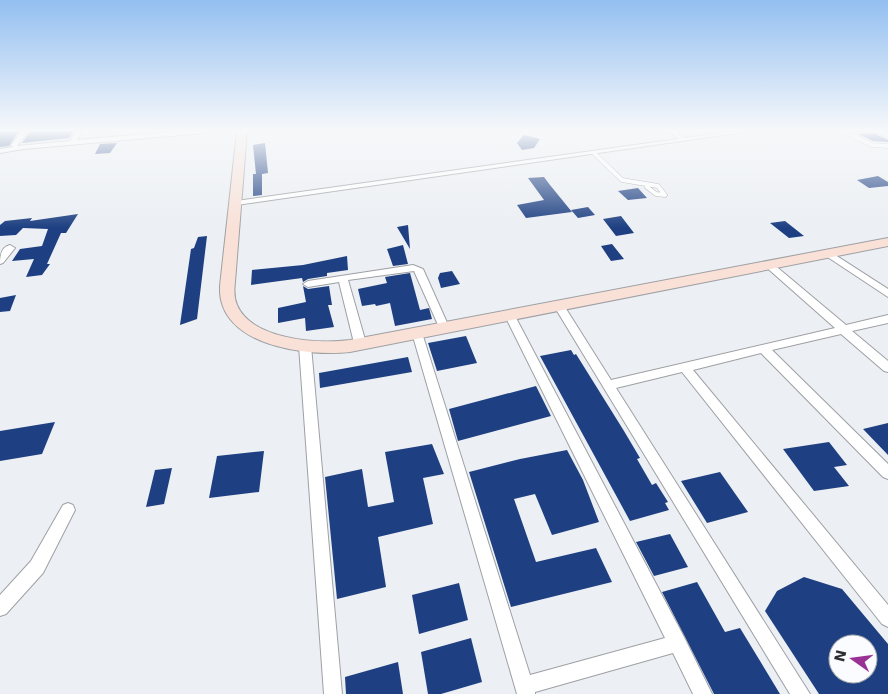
<svg xmlns="http://www.w3.org/2000/svg" width="888" height="694" viewBox="0 0 888 694" font-family="'DejaVu Sans',sans-serif">
<rect width="100%" height="100%" fill="#eceff3"/>
<!-- building -->
<path fill="#1e4082" fill-rule="evenodd" d="M0,131h19l-10,15 -9,1z
M31,131h43l-5,7 -47,5z
M874,133l14,7v2l-15,-1 -15,-7z
M524,135l16,4 -6,9 -12,2 -5,-7z
M117,143l-7,10 -15,1 5,-10z
M265,143l3,30 -6,1v21l-9,1v-22h3l-3,-29z
M878,176l10,6v4l-19,2 -12,-8z
M544,177l6,8 22,27 -46,6 -9,-13 27,-5 -16,-22z
M638,188l9,10 -19,2 -10,-9z
M588,207l7,8 -17,3 -7,-8z
M78,214l-12,19h-5l-14,31h3l-8,11 -16,2 8,-18 -22,2 8,-12 22,-3 6,-17 -25,-1 -7,7 -16,1v-11l5,-4 27,-3 -2,3z
M621,216l13,17 -18,3 -13,-17z
M785,221l19,15 -15,2 -19,-15z
M408,225l2,24 -13,-22z
M207,236l-10,83 -17,6 11,-76 3,-1 4,-11z
M612,244l12,15 -13,2 -10,-15z
M403,245l5,19 -15,2 -6,-17z
M347,256l1,14 -21,3v3l-19,3 -5,3 -1,-4 -51,7 1,-15 51,-5z
M452,271l8,13 -19,4 -3,-10 2,-5z
M410,273l10,37 9,-2 3,11 -37,7 -5,-23 -14,3 -1,-2 -13,2 -4,-17 29,-6 -2,-6z
M303,286l5,3 21,-3 3,19h-4l6,22 -28,4 -1,-13 -27,5v-15l28,-6z
M16,295l-6,16 -10,1v-14z
M466,336l11,27 -40,8 -9,-28z
M571,350l3,5 2,-1 48,77 16,27 -3,1 15,26 4,-2 12,19 -3,1 4,7 -39,11 -90,-165z
M408,357l4,15 -92,16 -1,-15z
M536,386l15,30 -93,25 -9,-32z
M55,422l-13,32 -42,7v-30z
M888,423v32l-25,-26z
M829,442l18,23 -13,2 15,19 -35,5 -31,-42z
M432,444l12,30 -21,4 10,46 -55,13 8,50 -49,12 -12,-122 37,-8 6,38 26,-5 -9,-50z
M567,450l16,30 16,42 -47,13 -17,-41 -21,5 22,63 60,-14 16,34 -101,25 -42,-135 51,-13z
M264,451l-5,41 -50,6 8,-42z
M172,468l-8,36 -18,3 9,-37z
M720,472l28,40 -41,11 -26,-42z
M670,534l18,33 -34,9 -18,-34z
M804,577l38,12 46,55v50h-69l-54,-83 12,-20zM838,644h30v30h-30z
M697,582l28,50 15,-4 40,66h-66l-52,-102z
M459,583l9,37 -49,14 -7,-39z
M471,638l11,44 -41,12h-13l-7,-42z
M398,662l5,32h-57l-1,-17z"/>
<g fill="none" stroke-linecap="round" stroke-linejoin="round">
<!-- lane casing -->
<g stroke="#9ea0a4" stroke-width="5">
<path id="lane" d="M851,131l-2,3 23,11 16,1
M879,131l9,5
M594,153l28,27 36,6 7,9 -9,-1 -9,-7 1,-2"/>
</g>
<!-- street casing -->
<g stroke="#9ea0a4" stroke-width="2">
<path id="street" d="M22,131h7l-12,15 53,-5 6,-10h6l-5,9 104,-9h27l-3,2 -182,16 -23,4v-4l13,-2 -2,-2z
M669,131h7l9,7 48,-7h18l-515,74 -4,-2 4,-2 442,-62z
M10,245l5,3 -12,15 -3,1c0,-8 1,-17 10,-19z
M829,251l59,38v8l-62,-41 -2,-2z
M769,262l3,1 74,62 42,-10v8l-36,8 36,30v11l-4,-1 -43,-37 -69,16 116,114v15l-5,-2 -122,-124 -68,17 195,235v22l-6,-3 -200,-252 -66,16 194,306h-20l-236,-388 5,-3 4,1 48,76 224,-52 -69,-61v-4z
M413,265l10,4 26,58 -1,3h-8l-1,-3 -25,-56 -66,9 18,63 -6,4 -6,-4 -15,-61 -31,5 -5,-3 5,-3z
M510,312l5,4 169,321 28,57h-19l-20,-41 -138,39v2h-18l-105,-361 1,-3h8l1,3 108,342 135,-37 -160,-322z
M305,342l6,4 31,348h-18l-25,-348z
M68,503l5,2 2,5 -32,63 -37,41 -6,2v-21l31,-34 32,-56z"/>
</g>
<!-- secondary casing -->
<g stroke="#9ea0a4" stroke-width="2">
<path id="secondary" d="M237,131h10l-12,151c-1,8 -1,16 2,23 15,35 81,39 113,35l538,-102v8l-538,106c-43,5 -133,-6 -130,-66z"/>
</g>
<!-- lane -->
<use href="#lane" stroke="#fff" stroke-width="4"/>
<!-- street -->
<use href="#street" fill="#fff" fill-rule="evenodd"/>
<!-- secondary -->
<use href="#secondary" fill="#f9e1d7" fill-rule="evenodd"/>
</g>
<!-- sky -->
<linearGradient id="sky" x2="0" y2="1"><stop stop-color="#93bff1"/><stop offset="0.57" stop-color="#f6f8fa"/><stop offset="1" stop-color="#f6f8fa" stop-opacity="0"/></linearGradient>
<rect width="888" height="228" fill="url(#sky)"/>
<!-- north arrow -->
<g transform="translate(853 659) rotate(284)"><circle r="24" fill="#fbfcff" stroke="#a9aaac"/>
<path d="M0-4L9 19L0 12L-9 19Z" fill="#9a3295"/>
<text y="-8" font-size="14" font-weight="bold" text-anchor="middle" fill="#2d2e2f">N</text>
</g>
</svg>
